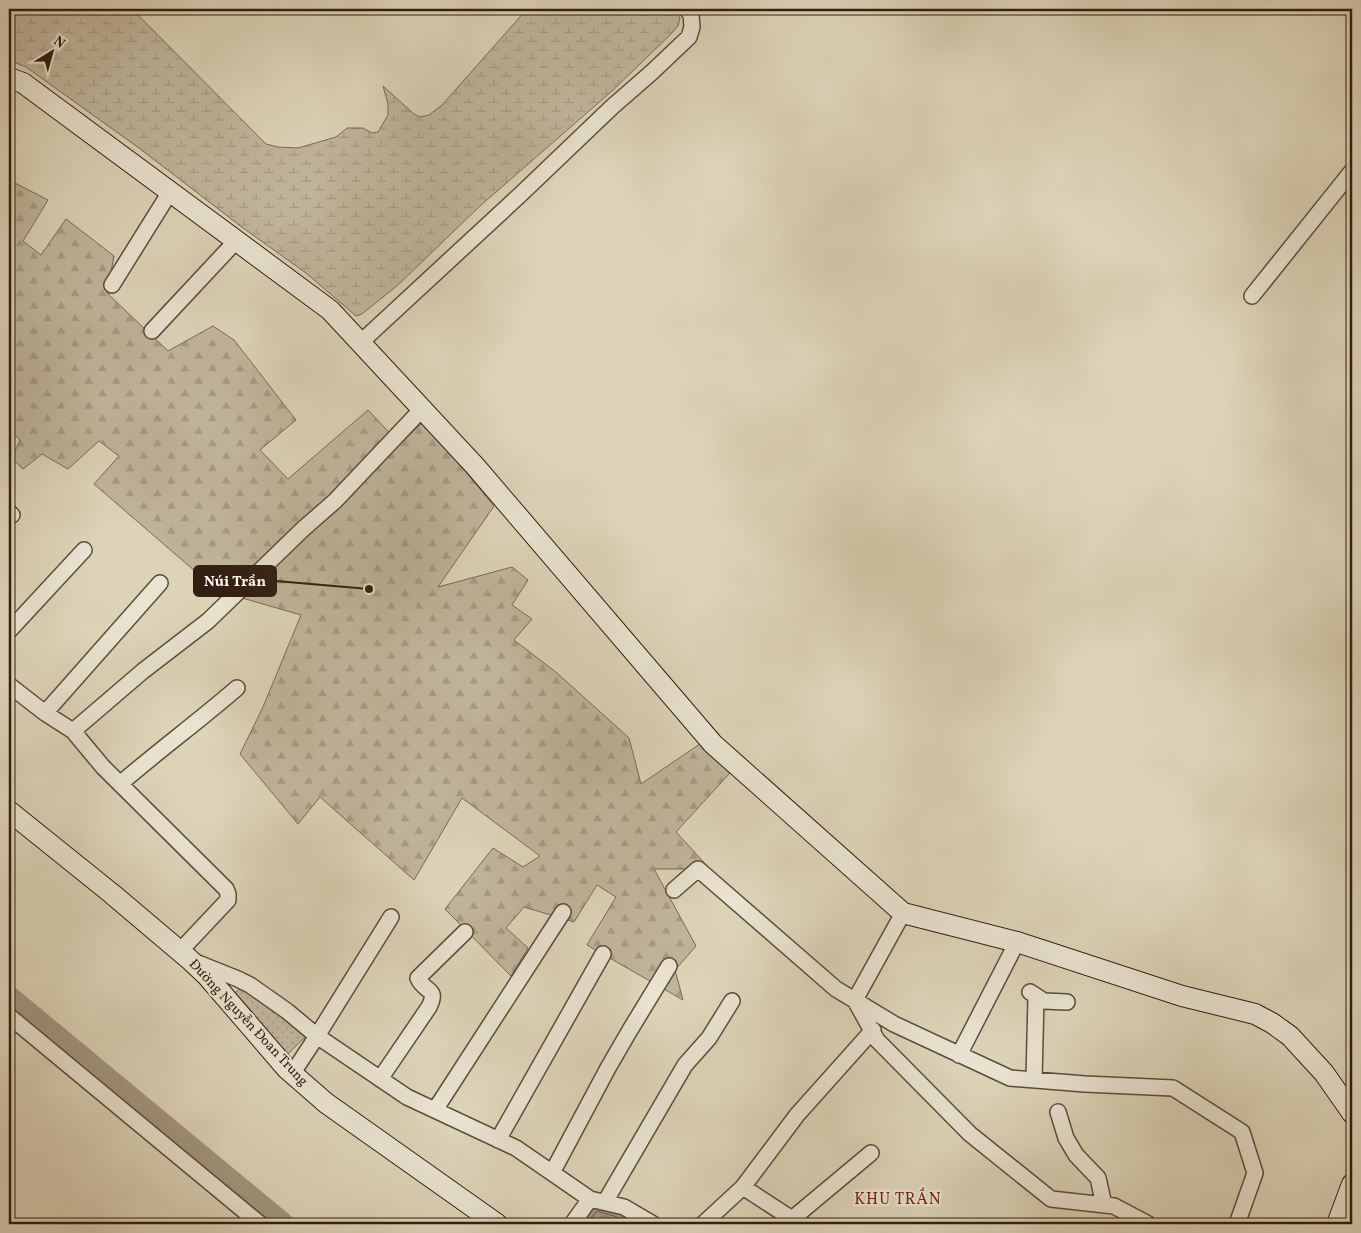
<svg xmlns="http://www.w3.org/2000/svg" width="1361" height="1233" viewBox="0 0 1361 1233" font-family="Vollkorn,serif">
<defs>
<pattern id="grass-dots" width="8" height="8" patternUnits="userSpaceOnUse" patternTransform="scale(1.25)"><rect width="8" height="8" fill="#c0b59b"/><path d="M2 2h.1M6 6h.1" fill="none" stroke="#a59b84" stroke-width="1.8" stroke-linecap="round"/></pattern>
<pattern id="forest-firs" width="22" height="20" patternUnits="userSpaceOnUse" patternTransform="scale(1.25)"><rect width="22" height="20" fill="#c0b59b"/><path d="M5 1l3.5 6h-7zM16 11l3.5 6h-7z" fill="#a59b84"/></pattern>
<pattern id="wetland-marsh" width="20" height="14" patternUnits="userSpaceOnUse" patternTransform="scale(1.25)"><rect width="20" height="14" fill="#c0b59b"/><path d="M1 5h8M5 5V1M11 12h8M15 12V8" fill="none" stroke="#a59b84"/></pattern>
<pattern id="water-waves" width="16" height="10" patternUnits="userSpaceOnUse" patternTransform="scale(1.25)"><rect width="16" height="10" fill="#a3967f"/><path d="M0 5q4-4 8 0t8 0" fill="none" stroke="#857a67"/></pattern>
</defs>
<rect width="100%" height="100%" fill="#ddd4b8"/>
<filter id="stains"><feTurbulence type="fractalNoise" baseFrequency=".004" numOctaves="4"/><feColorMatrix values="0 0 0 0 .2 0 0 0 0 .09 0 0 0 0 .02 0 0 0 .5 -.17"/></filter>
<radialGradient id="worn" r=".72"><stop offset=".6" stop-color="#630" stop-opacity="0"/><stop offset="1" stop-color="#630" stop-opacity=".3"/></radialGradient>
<!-- grass -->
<path fill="url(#grass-dots)" stroke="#796a56" d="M242,986l64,50 -20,20 -52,-62z"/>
<!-- forest -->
<path fill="url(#forest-firs)" stroke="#796a56" d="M9,180l39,20 -25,41 18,14 25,-36 48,37 -7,37 61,58 45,-25 21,14 62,80 -36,30 28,29 80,-69 32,34 24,-23 70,85 -56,81 74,-20 16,13 -16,25 20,14 -18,21 43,33 72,65 12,46 75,-51 24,29 -64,70 34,37h-56l42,77 -21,24 8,30 -96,-55 29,-48 -19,-12 -23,37 -50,-15 -18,21 22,20 -17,28 -66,-67 48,-61 30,19 17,-11 -78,-58 -48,82 -94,-83 -22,27 -58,-70 23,-47 38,-92 -83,-24 -124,-107 25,-28 -20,-15 -31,28 -26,-15 -19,15 -11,-11 8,-18 -11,-11z"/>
<!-- wetland -->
<path fill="url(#wetland-marsh)" stroke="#796a56" d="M9,9h123l134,135 12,3 20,1 38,-11 11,-9h16l9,5 6,-1 10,-17v-11l-5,-18 31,28 6,3 9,-2 13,-10 85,-96h149l4,9 -2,8 -8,9 -58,56 -132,115 -82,79 -36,29 -6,2 -50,-43 -63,-45 -104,-80 -113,-81 -17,-7z"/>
<!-- water -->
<path fill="url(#water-waves)" stroke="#766653" d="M595,1205l21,6 24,13h-60z"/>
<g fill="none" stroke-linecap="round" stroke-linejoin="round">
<!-- shore -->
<path stroke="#6a5a48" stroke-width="1" d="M586,1224l11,-13 17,5 16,8"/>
<!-- river -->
<path stroke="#a3967f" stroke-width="24" d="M9,998l273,226"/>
<!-- street casing -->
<g stroke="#5d4c3a" stroke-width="18">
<path id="street" d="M112,285l58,-93
M1252,296l100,-125
M152,331l84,-90
M360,343l161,-149 91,-87 39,-34 38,-36 3,-10 -1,-12 -4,-6
M9,512l3,3
M9,631l75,-81
M9,685l36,28 28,18 30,36 123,122 2,5v6l-48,51
M45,713l115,-130
M73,731l70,-60 65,-50 95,-92 32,-28 87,-92
M120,784c38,-33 79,-63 117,-96
M674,890l24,-21 138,120 58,35 116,54 75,6 88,4 69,44 13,41 -18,51
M198,963l40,16 12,6 37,26 30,25 90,61 109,51 74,51 34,8 29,17
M1030,992l14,9 23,1
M855,1000l48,-87
M857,1004l20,36 93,94 81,65 63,7 34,18
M9,1016l251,208
M959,1055l58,-113
M292,1074l25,-38 74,-119
M380,1079l49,-72c10,-20 -5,-14 -11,-29l47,-46
M1034,1080l2,-83
M435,1110l128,-198
M1058,1112l8,26 10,17 22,23 6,27
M498,1140l105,-186
M552,1173l56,-105 22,-38 39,-64
M743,1187l49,32 11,5
M605,1202l80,-137 24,-27 23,-37
M792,1219l79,-66
M572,1224l18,-25
M703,1224l40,-37 54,-72 76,-85"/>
</g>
<!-- secondary casing -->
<g stroke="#321e10" stroke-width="22">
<path id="secondary" d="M9,78l14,5 307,227 145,156 238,278 190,169 114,29 165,54 73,18 17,9 18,13 34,37 28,40
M9,811l102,82 78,66 18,17 80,93 39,34 171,121
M1337,1224l15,-40"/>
</g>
<!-- street -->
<use href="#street" stroke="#e9e3d1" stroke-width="15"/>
<!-- secondary -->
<use href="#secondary" stroke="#e9e3d1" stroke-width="20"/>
</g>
<g text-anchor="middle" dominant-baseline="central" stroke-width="4.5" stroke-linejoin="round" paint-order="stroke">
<!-- street labels -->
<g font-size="14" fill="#321e10" stroke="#e9e3d1">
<text transform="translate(248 1023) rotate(47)">Đường Nguyễn Đoan Trung</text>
</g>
<!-- quarter labels -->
<g font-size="16" letter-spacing="1" fill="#7a1f14" stroke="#e9e3d1">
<text x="898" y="1200">KHU TRẦN</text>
</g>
</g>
<!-- callouts -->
<path fill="none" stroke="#321e10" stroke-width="2" d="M369 589L276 581"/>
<circle fill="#321e10" stroke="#e9e3d1" stroke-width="2" cx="369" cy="589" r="5"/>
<rect fill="#321e10" stroke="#321e10" stroke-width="2" x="194" y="566" width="82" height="30" rx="5"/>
<g font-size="15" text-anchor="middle" font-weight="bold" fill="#fff">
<text x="235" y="586">Núi Trần</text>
</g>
<!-- margin -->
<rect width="1361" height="1233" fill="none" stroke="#ddd4b8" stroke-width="30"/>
<rect x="10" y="10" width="1341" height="1213" fill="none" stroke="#321e10" stroke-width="2.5"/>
<rect x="15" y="15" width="1331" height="1203" fill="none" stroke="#321e10"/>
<!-- north arrow -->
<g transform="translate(52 52) rotate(37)" stroke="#e9e3d1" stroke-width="4" paint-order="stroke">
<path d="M0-4L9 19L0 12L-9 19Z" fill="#321e10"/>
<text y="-8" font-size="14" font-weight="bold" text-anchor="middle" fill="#321e10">N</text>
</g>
<rect width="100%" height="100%" filter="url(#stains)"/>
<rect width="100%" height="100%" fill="url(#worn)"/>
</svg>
